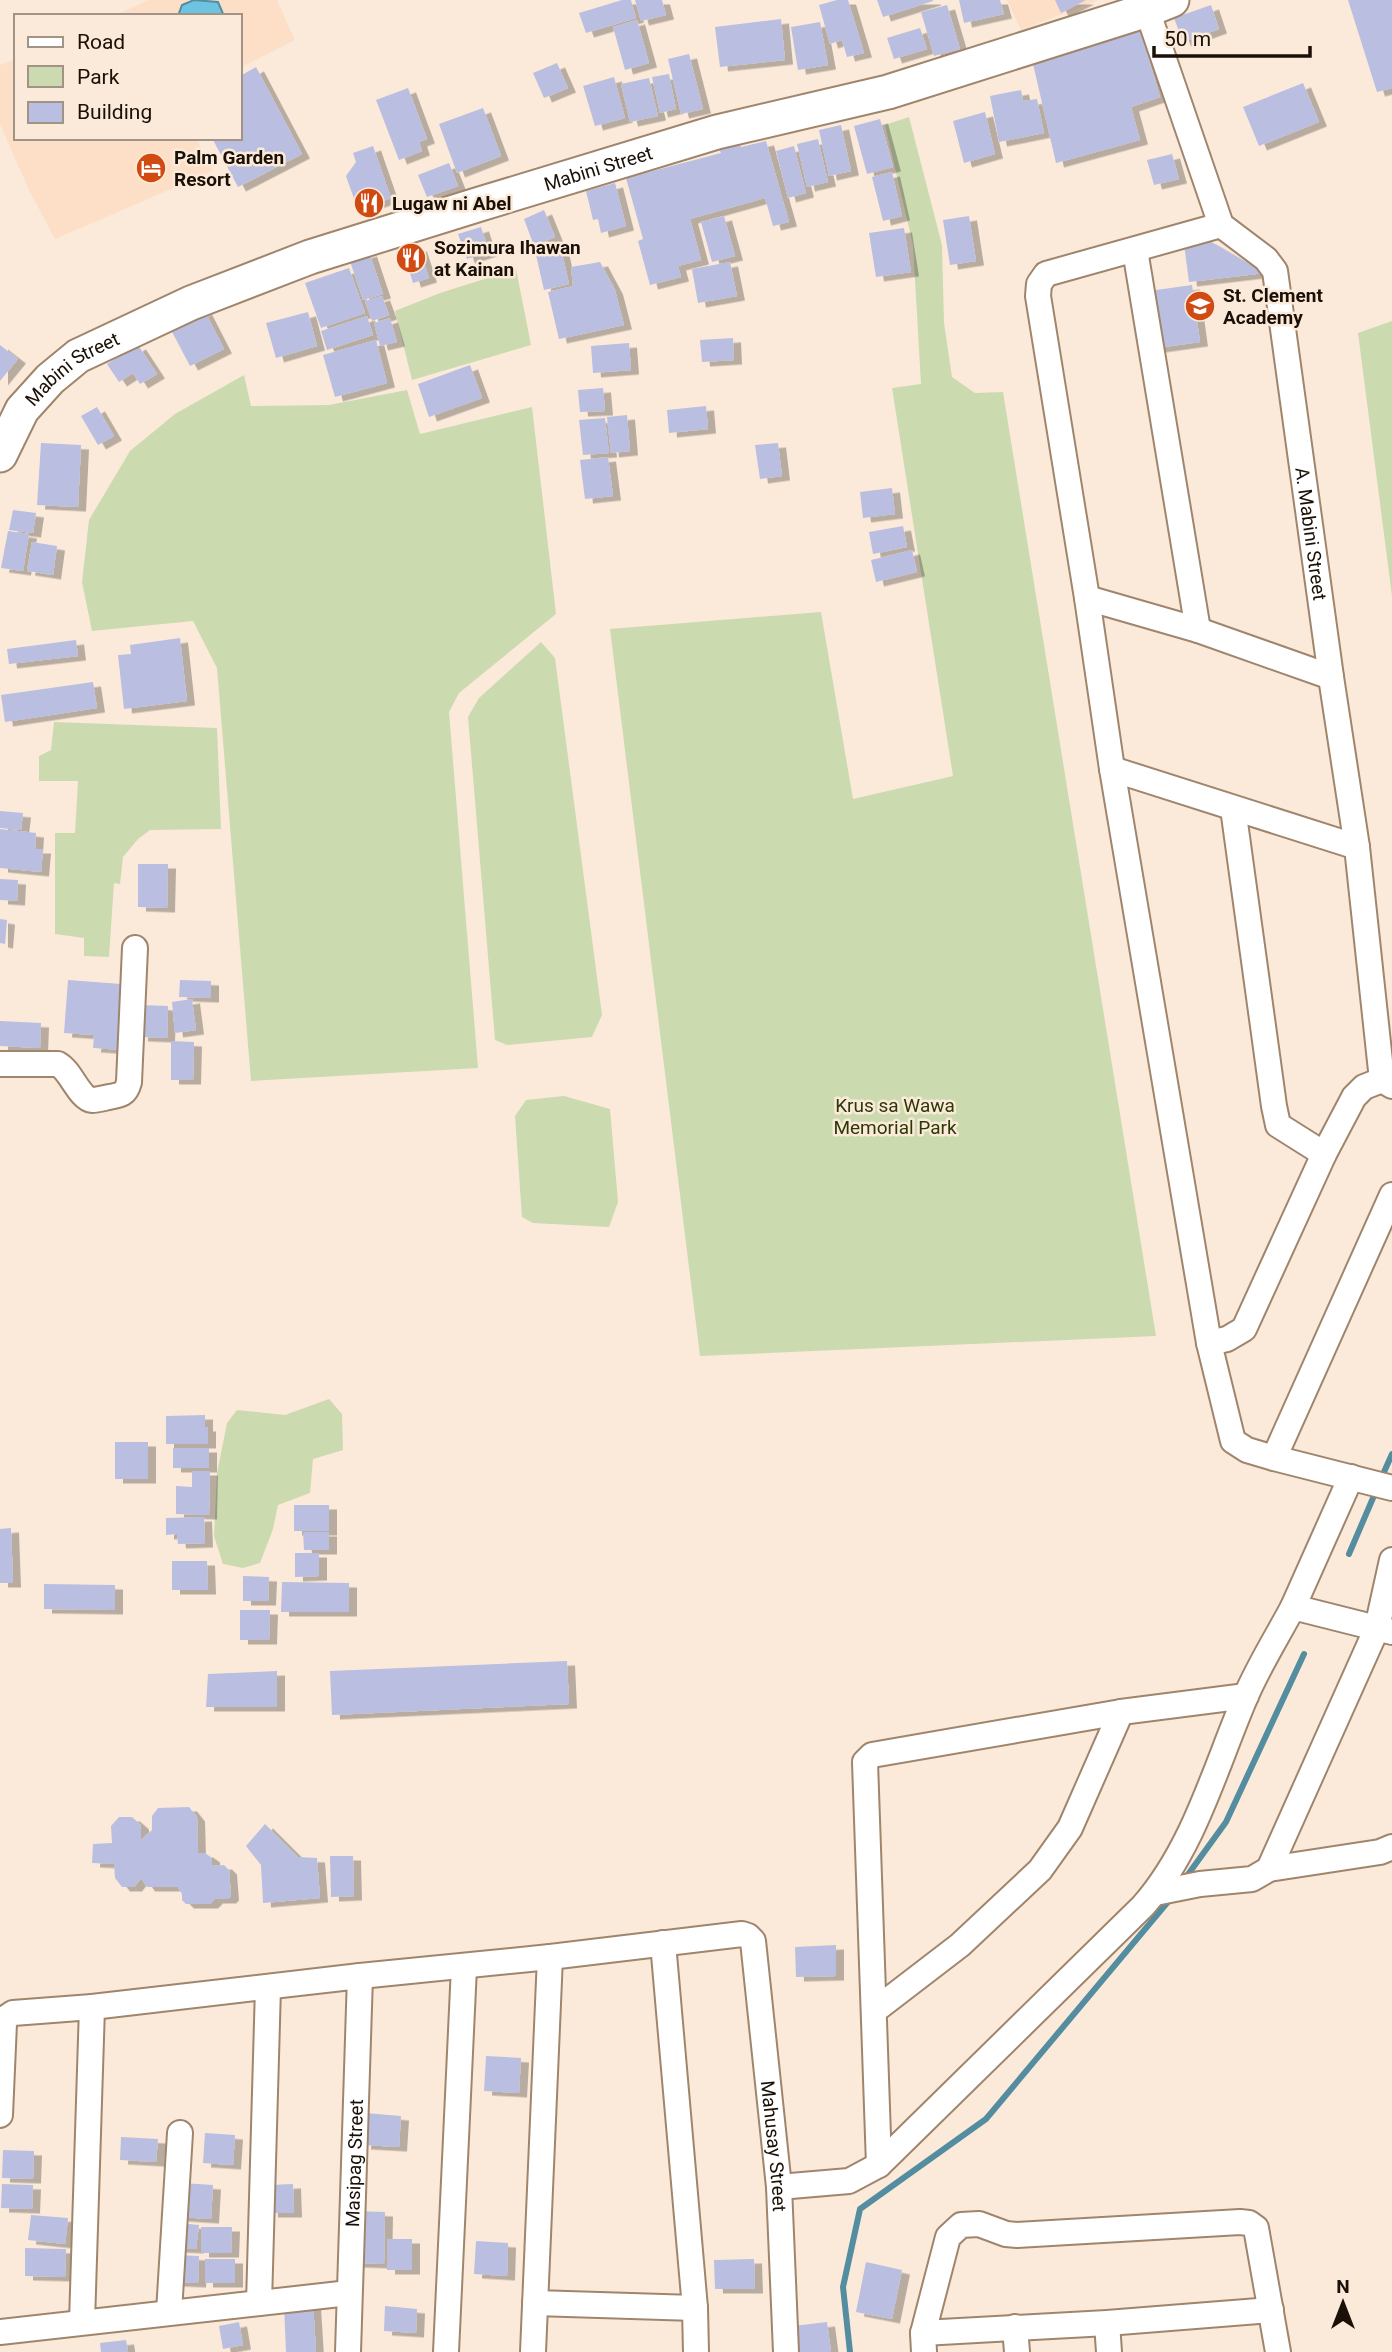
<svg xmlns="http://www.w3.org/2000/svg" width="1392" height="2352" viewBox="0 0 1392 2352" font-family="Roboto,sans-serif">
<defs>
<filter id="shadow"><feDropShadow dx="8" dy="4.5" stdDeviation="0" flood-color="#0004"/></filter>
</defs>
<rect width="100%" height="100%" fill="#fbeada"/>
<!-- built -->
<path fill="#fcdfc6" d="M149,0h128l18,40 -55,28v-52h-127z
M1007,0h92l-78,30z
M16,59v79h180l17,33 -158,68 -26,-49 -29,-66v-59z"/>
<!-- green -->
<path fill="#ccdab0" d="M909,117l33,128 2,78 8,54 23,16 28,-1 153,944 -456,20 -90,-727 211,-17 32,187 100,-23 -61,-388 29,-4 -8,-139 -28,-120z
M516,269l15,76 -119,35 -17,-69 45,-18z
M1392,321v275l-34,-263z
M244,375l7,31 78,-1 78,-15 13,44 112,-27 24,207 -97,79 -10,19 29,356 -227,13 -34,-413 -24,-47 -101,10 -10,-49 7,-62 41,-69 45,-37z
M541,642l14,16 47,357 -10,22 -85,8 -12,-5 -27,-323 11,-19z
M54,722l163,6 4,101 -71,1 -12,9 -15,18 -3,27 -6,-1 -5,74 -25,-1v-18l-29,-4v-101h20l3,-52h-39v-25l12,-6z
M564,1096l46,13 8,93 -9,25 -76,-4 -11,-6 -7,-101 11,-16z
M329,1399l13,15 1,36 -30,9 -3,34 -32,12 -5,24 -13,34 -17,5 -20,-4 -9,-28 3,-63 10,-50 10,-13 48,5z"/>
<!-- water -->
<path fill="#6dc3e2" stroke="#548da0" stroke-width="2" d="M194,0l24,2 6,14h-46l4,-11z"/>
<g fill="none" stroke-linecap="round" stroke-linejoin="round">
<!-- stream -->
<path stroke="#548da0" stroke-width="6" d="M1380,1481l12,-27
M1349,1554l27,-63
M1184,1880l42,-58 78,-168
M850,2352l-7,-65 17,-78 126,-90 186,-222"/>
</g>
<!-- building -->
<path fill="#babee0" filter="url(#shadow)" d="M622,0h9l5,18 -50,15 -7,-20z
M635,0h27l4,15 -25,6z
M837,0h11l16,53 -17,4 -5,-17 -12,4 -11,-39z
M877,0h56v1l-50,16z
M959,0h41l4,14 -40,9z
M1055,0h31l-25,13z
M1348,0h44v88l-15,4z
M947,5l13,44 -26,7 -13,-44z
M1211,5l8,24 -36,13 -9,-24z
M781,19l4,41 -65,7 -5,-40z
M637,20l12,43 -24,7 -12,-43z
M820,22l8,43 -30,5 -7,-43z
M1139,27l21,70 -29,10 9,33 -84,23 -23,-99z
M920,28l7,21 -33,10 -7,-21z
M689,54l14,55 -22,5 -13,-55z
M557,63l11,25 -24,10 -11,-25z
M256,67l46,87 -64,33 -26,-49h28v-62z
M669,74l7,35 -16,4 -8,-36z
M614,77l11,41 -30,8 -12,-40z
M649,78l9,38 -28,6 -9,-38z
M1303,83l16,39 -60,24 -16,-39z
M408,88l19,51 -8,3 3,9 -23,9 -23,-60z
M1021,90l2,11 14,-2 7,34 -45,9 -9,-46z
M483,108l18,48 -44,17 -18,-49z
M985,112l10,42 -31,9 -11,-42z
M880,119l13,48 -26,7 -13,-48z
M841,125l10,46 -22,5 -10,-46z
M818,139l10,43 -21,5 -10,-43z
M766,141l23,81 -16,4 -8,-28 -75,21 11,41 -23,6 3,11 -31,8 -12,-44 5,-2 -17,-61 95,-25 -2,-4 20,-6 2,4z
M373,146l18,52 -33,12 -12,-34 10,-14 -3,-9z
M794,146l12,47 -18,5 -12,-47z
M1172,154l7,25 -25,6 -7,-25z
M449,163l9,23 -31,11 -9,-22z
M892,172l10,44 -19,5 -11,-44z
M615,183l11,43 -25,7 -3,-14 -5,1 -7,-29z
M544,210l11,27 -21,9 -10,-27z
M724,216l11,40 -23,6 -11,-40z
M969,216l7,45 -26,4 -7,-45z
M481,227l8,25 -22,7 -9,-25z
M904,228l7,44 -35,5 -7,-44z
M1208,240l57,33 -76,9 -5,-38z
M419,247l10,31 -16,5 -10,-31z
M561,249l8,35 -25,6 -8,-35z
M369,252l14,42 -20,6 -14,-42z
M600,262l15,28 9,35 -65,14 -11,-47 25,-6 -2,-19z
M730,262l7,34 -39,7 -6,-34z
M349,268l16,45 -44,15 -16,-45z
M1192,285l8,57 -43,6 -8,-57z
M382,296l7,19 -17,6 -7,-20z
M204,310l20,39 -34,17 -20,-38z
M308,312l9,34 -41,12 -10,-35z
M367,316l6,19 -46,15 -6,-19z
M390,318l7,24 -17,4 -6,-23z
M733,338l1,22 -32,2 -2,-22z
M376,340l11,43 -52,14 -12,-42z
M629,343l2,27 -38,3 -2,-27z
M0,345l18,14 -18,22z
M138,345l19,29 -17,10 -7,-11 -14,9 -12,-18z
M470,365l12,33 -53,19 -11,-33z
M603,388l2,23 -25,1 -2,-22z
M706,406l2,23 -39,4 -2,-23z
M97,407l17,29 -16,9 -17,-29z
M627,415l3,36 -19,2 -4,-36z
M605,418l4,35 -26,2 -4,-35z
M41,443l40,2 -3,62 -41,-2z
M778,443l4,33 -22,3 -5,-34z
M608,457l5,39 -28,3 -5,-39z
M892,488l3,26 -32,4 -3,-26z
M13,510l23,3 -3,20 -24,-3z
M903,526l4,21 -34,7 -4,-22z
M8,531l21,3 -6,37 -22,-3z
M32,542l25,4 -4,29 -26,-4z
M912,550l5,22 -41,10 -5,-22z
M180,638l7,63 -63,8 -6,-54 13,-1 -1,-9z
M76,640l2,16 -69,8 -2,-15z
M93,682l4,26 -92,14 -4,-27z
M0,811l23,2 -2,17 -21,-2z
M0,829l36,4 -1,16h8l-2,23 -41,-4z
M138,864h30l-1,44 -29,-1z
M0,879l18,1 -1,21 -17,-1z
M0,919l7,1 -2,24 -5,-1z
M68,980l53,4 -3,39h7l-2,27 -30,-2 1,-13 -30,-2z
M180,980l31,1v17l-32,-1z
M192,999l4,31 -21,3 -3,-31z
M141,1005l27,1 -1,32 -27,-1z
M0,1021l41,2 -1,25 -40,-2z
M171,1041l23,1 -1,38h-22z
M205,1415v12h3v17h-42v-28z
M115,1442h33v37h-33z
M173,1448h36v20h-36z
M192,1471h18l-1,44 -33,-1v-28l16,1z
M294,1505h35v26h-35z
M204,1517l1,26 -27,1 -1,-10 -11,1v-17z
M11,1528l2,55h-13v-54z
M303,1532h26v18h-25z
M295,1553h24v23l-24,1z
M172,1561h35l1,29h-36z
M243,1576l26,1 -1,24h-25z
M282,1582l67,1v29h-68z
M44,1584l71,1v25l-71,-1z
M240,1610h30l-1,30h-29z
M567,1661l2,43 -237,11 -2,-44z
M277,1671v36h-71l2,-33z
M189,1807l8,10 1,36h7l7,5v8l12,-1 5,5 2,26 -3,3h-13l-5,5h-24l-4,-4v-6l-4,-7h-31l-6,-9 -7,9h-12l-7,-9 -1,-14 -22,-1 1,-19 19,-1 -1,-17 8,-9h13l9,8v15l11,-10v-14l6,-8z
M265,1824l33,33 19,1 3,40 -57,5 -2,-38 -15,-19z
M330,1856h23l1,40 -23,1z
M836,1945v31l-40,1 -1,-30z
M486,2056l35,2 -2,35 -35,-2z
M365,2113l36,3 -2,31 -36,-2z
M205,2133l30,2 -2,30 -30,-2z
M121,2137l37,2 -2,23 -36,-2z
M3,2150l31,1 -1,28 -31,-1z
M181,2183l32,2 -2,34 -31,-2z
M2,2184l31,1 -1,24 -31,-1z
M293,2184l1,29h-24l-1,-28z
M356,2211l29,1 -1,52 -29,-1z
M31,2215l37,3 -3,26 -37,-4z
M178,2223l21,2 -3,24 -20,-1z
M201,2227h31l-1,26h-30z
M387,2239h25v31h-25z
M476,2241l32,2 -1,33 -33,-2z
M25,2248l41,1 -1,28 -40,-1z
M176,2255l23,1 -1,27 -23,-1z
M205,2259h30v24h-30z
M754,2259l1,30h-40l-1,-29z
M866,2262l36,8 -10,49 -36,-7z
M313,2304l3,48h-30l-2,-47z
M385,2306l32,3 -1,24 -32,-2z
M239,2322l4,23 -20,4 -4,-23z
M827,2322l4,30h-35l-3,-26z
M126,2340l2,12h-27l-1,-9z"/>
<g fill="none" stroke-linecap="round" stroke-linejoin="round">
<!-- minor casing -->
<g stroke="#a0856d" stroke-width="28">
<g id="minor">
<path id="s1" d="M1147,10l74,215 45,34 9,12 56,406 26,170 25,233 10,6"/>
<path d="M1221,225l-175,49 -7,10 -1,12 49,302 25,171 97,574 24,98 14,9 27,8 118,30"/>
<path d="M1135,250l63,380"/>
<path d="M1087,598l111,32 133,47"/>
<path d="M1112,769l245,78"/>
<path d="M1233,808l41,298 4,19 46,29"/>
<path d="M0,1064h58c13,7 21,34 34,36 5,0 12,-2 17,-3 12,-2 17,-3 20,-15l6,-134"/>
<path d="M1209,1343l18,-4 17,-10 80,-175 30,-57 10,-10 18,-7"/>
<path d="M1274,1458l118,-263"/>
<path d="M1293,1607l58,-130"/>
<path d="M1269,1869l111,-17 12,-5"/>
<path d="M1155,1893l45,-9 52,-5 17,-10 108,-241 15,-68"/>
<path d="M663,1943l32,365 1,44"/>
<path d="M874,2011l86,-66 80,-75 30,-42 51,-116"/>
<path id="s2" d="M0,2115l4,-92 3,-6 6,-4 79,-6 268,-31 190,-19 192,-23 6,2 5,5 26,246 7,165"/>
<path d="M879,2165l-14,-403 7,-7 249,-43 125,-16"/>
<path d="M779,2187l70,-6 30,-16 264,-259c51,-58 72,-138 102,-208 13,-31 32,-61 48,-91l99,25"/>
<path d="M259,2303l9,-316"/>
<path d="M535,2303l160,5"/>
<path d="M169,2312l11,-179"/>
<path d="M82,2322l10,-315"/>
<path d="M1107,2323l2,29"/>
<path d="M1015,2327l2,25"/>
<path d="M0,2332l349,-39"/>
<path d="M923,2333l184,-10 164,-13"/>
<path id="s3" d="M348,2352l12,-376"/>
<path d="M446,2352l18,-385"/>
<path d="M533,2352l17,-395"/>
<path d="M924,2352l-1,-19 25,-96 13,-12 18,-1 27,10 11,1 223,-13 9,1 7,5 22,124"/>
</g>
</g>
<!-- secondary casing -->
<g stroke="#a0856d" stroke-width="37">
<g id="secondary">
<path id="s4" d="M0,455l22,-45 28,-31 28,-23 113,-53 119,-46 170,-53 237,-72 171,-40 259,-82 25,-10"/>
</g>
</g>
<!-- minor -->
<use href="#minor" stroke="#fff" stroke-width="24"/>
<!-- secondary -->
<use href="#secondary" stroke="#fff" stroke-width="33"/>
</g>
<!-- icons -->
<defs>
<g id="hotel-disc" transform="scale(1.575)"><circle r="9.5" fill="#d04a12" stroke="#fbeada"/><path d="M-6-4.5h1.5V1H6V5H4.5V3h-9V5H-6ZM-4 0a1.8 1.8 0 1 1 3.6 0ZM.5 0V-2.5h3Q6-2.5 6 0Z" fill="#fff"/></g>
<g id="restaurant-disc" transform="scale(1.575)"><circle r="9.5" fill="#d04a12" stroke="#fbeada"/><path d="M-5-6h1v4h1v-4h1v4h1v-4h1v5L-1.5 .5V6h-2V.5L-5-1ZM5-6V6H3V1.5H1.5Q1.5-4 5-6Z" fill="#fff"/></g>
<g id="school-disc" transform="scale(1.575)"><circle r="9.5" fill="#d04a12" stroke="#fbeada"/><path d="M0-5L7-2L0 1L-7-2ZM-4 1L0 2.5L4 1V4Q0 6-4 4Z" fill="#fff"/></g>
</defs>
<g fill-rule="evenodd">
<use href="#hotel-disc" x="151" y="168"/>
<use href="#restaurant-disc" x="369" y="203"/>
<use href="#restaurant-disc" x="411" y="258"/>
<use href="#school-disc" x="1200" y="306"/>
</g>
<g text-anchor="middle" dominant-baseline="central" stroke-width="5" stroke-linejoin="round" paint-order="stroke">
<!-- poi labels -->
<g font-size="19" font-weight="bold" fill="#1a1007" stroke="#fbeada" text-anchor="start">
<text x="174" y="157">Palm Garden<tspan x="174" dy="22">Resort</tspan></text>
<text x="392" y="203">Lugaw ni Abel</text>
<text x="434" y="247">Sozimura Ihawan<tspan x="434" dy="22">at Kainan</tspan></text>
<text x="1223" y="295">St. Clement<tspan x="1223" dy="22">Academy</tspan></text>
</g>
<!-- street labels -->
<g font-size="19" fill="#1a1007" stroke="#fbeada">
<text stroke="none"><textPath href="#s4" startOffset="682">Mabini Street</textPath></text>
<text stroke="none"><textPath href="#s4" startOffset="116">Mabini Street</textPath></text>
<text stroke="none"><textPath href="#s1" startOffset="564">A. Mabini Street</textPath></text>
<text stroke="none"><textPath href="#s2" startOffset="1059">Mahusay Street</textPath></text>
<text stroke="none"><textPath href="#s3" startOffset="189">Masipag Street</textPath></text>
</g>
<!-- park labels -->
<g font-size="19" fill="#2d3905" stroke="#fbeada">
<text x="895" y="1105">Krus sa Wawa<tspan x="895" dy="22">Memorial Park</tspan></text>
</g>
</g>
<!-- legend -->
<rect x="14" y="14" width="228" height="126" fill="#fbeada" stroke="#a19386" stroke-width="2"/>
<rect x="28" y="37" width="35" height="10" fill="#ffffff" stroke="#a19386" stroke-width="2"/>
<text x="77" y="49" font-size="21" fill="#1a1007">Road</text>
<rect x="28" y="66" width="35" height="21" fill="#ccdab0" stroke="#a19386" stroke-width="2"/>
<text x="77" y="84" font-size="21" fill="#1a1007">Park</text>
<rect x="28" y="102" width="35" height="21" fill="#babee0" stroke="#a19386" stroke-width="2"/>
<text x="77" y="119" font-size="21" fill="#1a1007">Building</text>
<!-- north arrow -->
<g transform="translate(1343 2303)" stroke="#fbeada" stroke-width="5" paint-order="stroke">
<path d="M0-5L12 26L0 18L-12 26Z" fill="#1a1007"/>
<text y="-10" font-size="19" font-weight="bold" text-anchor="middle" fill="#1a1007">N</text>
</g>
<!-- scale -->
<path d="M1154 46v10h156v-10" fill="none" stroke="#1a1007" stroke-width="3.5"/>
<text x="1164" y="46" font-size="21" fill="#1a1007" stroke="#fbeada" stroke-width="5" paint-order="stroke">50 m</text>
</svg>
